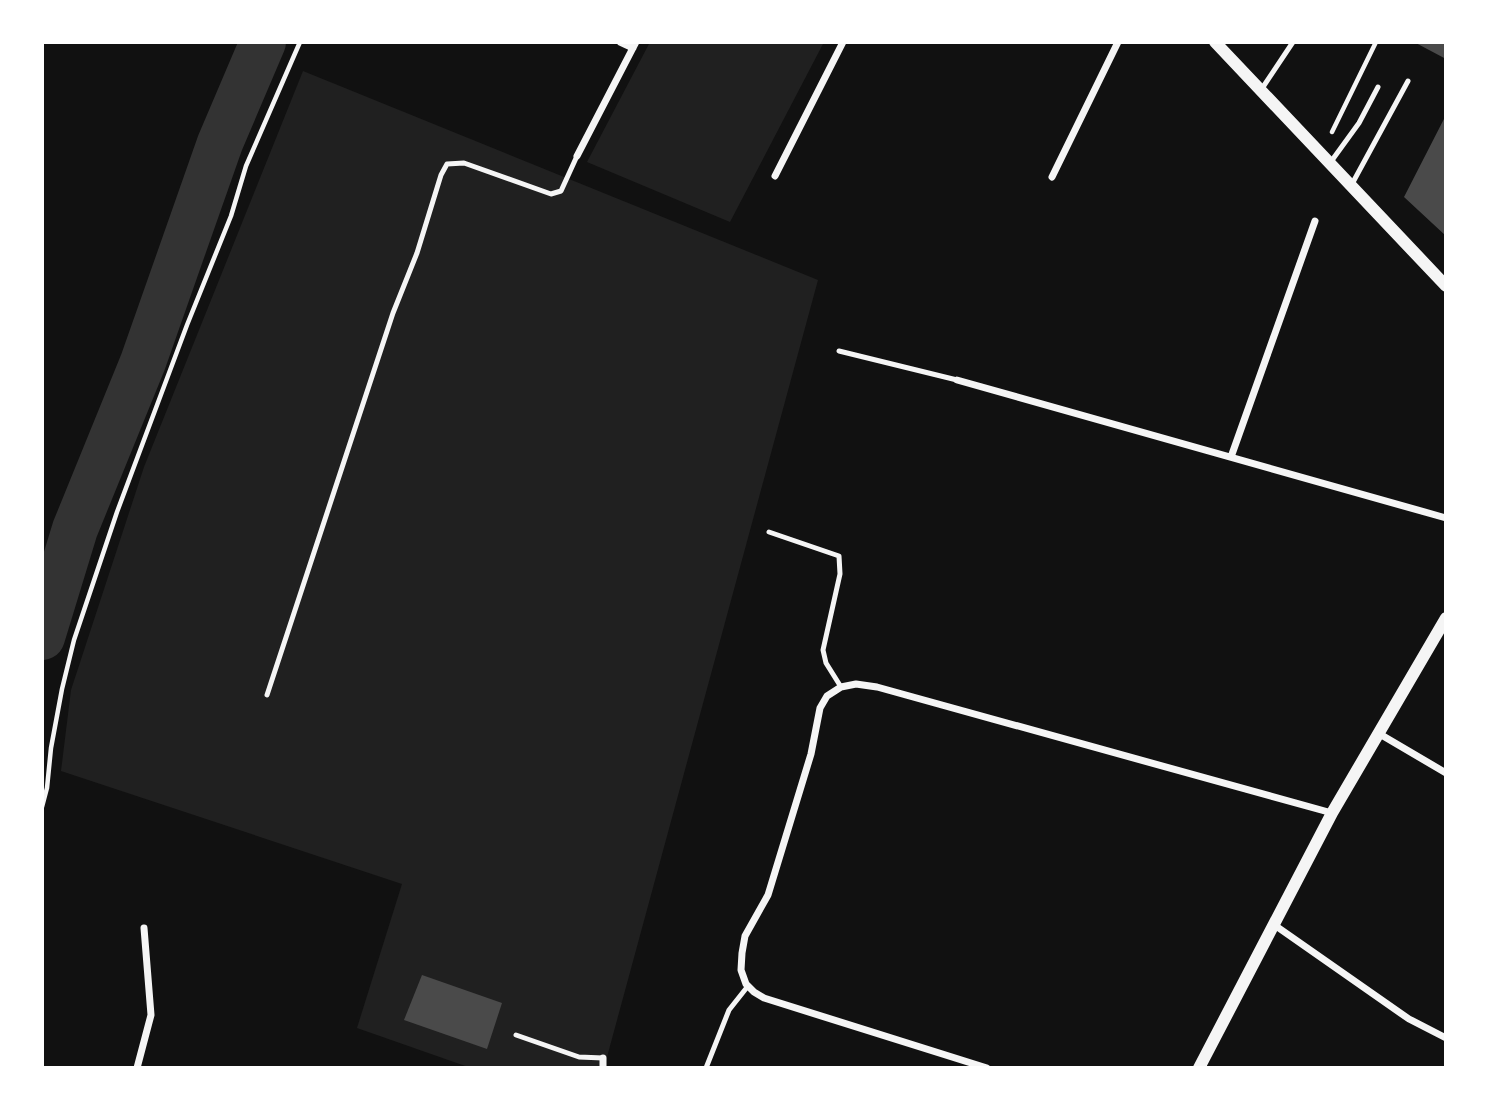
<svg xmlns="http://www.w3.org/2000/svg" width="1488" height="1110" viewBox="0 0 1488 1110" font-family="'Crimson Pro',serif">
<rect width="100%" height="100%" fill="#111"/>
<!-- green -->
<path fill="#202020" d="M650,42h174l-94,180 -143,-60z
M303,71l515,209 -214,788h-133l-114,-40 45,-144 -341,-113 10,-81 73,-223z"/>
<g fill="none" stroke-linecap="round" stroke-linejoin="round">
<!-- river -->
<path stroke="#333" stroke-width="46" d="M42,637l33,-108 68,-167 77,-219 43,-101"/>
</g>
<!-- building -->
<path fill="#4a4a4a" d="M1414,42h32v17z
M1446,115v121l-42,-39z
M422,975l80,28 -15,46 -83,-29z"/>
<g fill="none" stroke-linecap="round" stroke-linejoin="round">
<!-- path -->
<path stroke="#f5f5f5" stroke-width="4.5" d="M1332,132l44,-90
M42,807l5,-19 4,-40 11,-59 12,-49 43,-128 70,-187 44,-109 15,-50 54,-124"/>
<!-- service -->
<path stroke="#f5f5f5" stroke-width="5" d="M1261,90l32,-48
M1330,163l29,-40 19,-36
M1352,184l56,-103
M839,351l118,29
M769,532l70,24 1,18 -17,76 3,13 15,24
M267,695l126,-382 24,-60 24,-78 6,-11 17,-1 87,31 10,-3 16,-35
M516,1035l63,22 24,1
M706,1068l23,-58 19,-24"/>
<!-- minor -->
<path stroke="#f5f5f5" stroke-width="7" d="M620,42l13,6
M577,156l59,-114
M775,176l68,-134
M1052,177l66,-135
M957,380l489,138
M1231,457l84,-236
M1378,733l68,40
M1273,924l136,95 37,19
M137,1068l14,-53 -7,-87
M603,1068v-10
M987,1068l-223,-70 -10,-6 -8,-8 -5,-14 1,-17 3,-17 23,-41 43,-141 9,-46 7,-12 14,-9 15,-3 21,3 455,126"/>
<!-- tertiary -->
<path stroke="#f5f5f5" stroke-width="12" d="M1215,42l231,244
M1199,1068l133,-255 114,-195"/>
</g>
<!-- border -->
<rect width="1488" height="1110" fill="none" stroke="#ffffff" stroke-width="88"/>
</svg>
